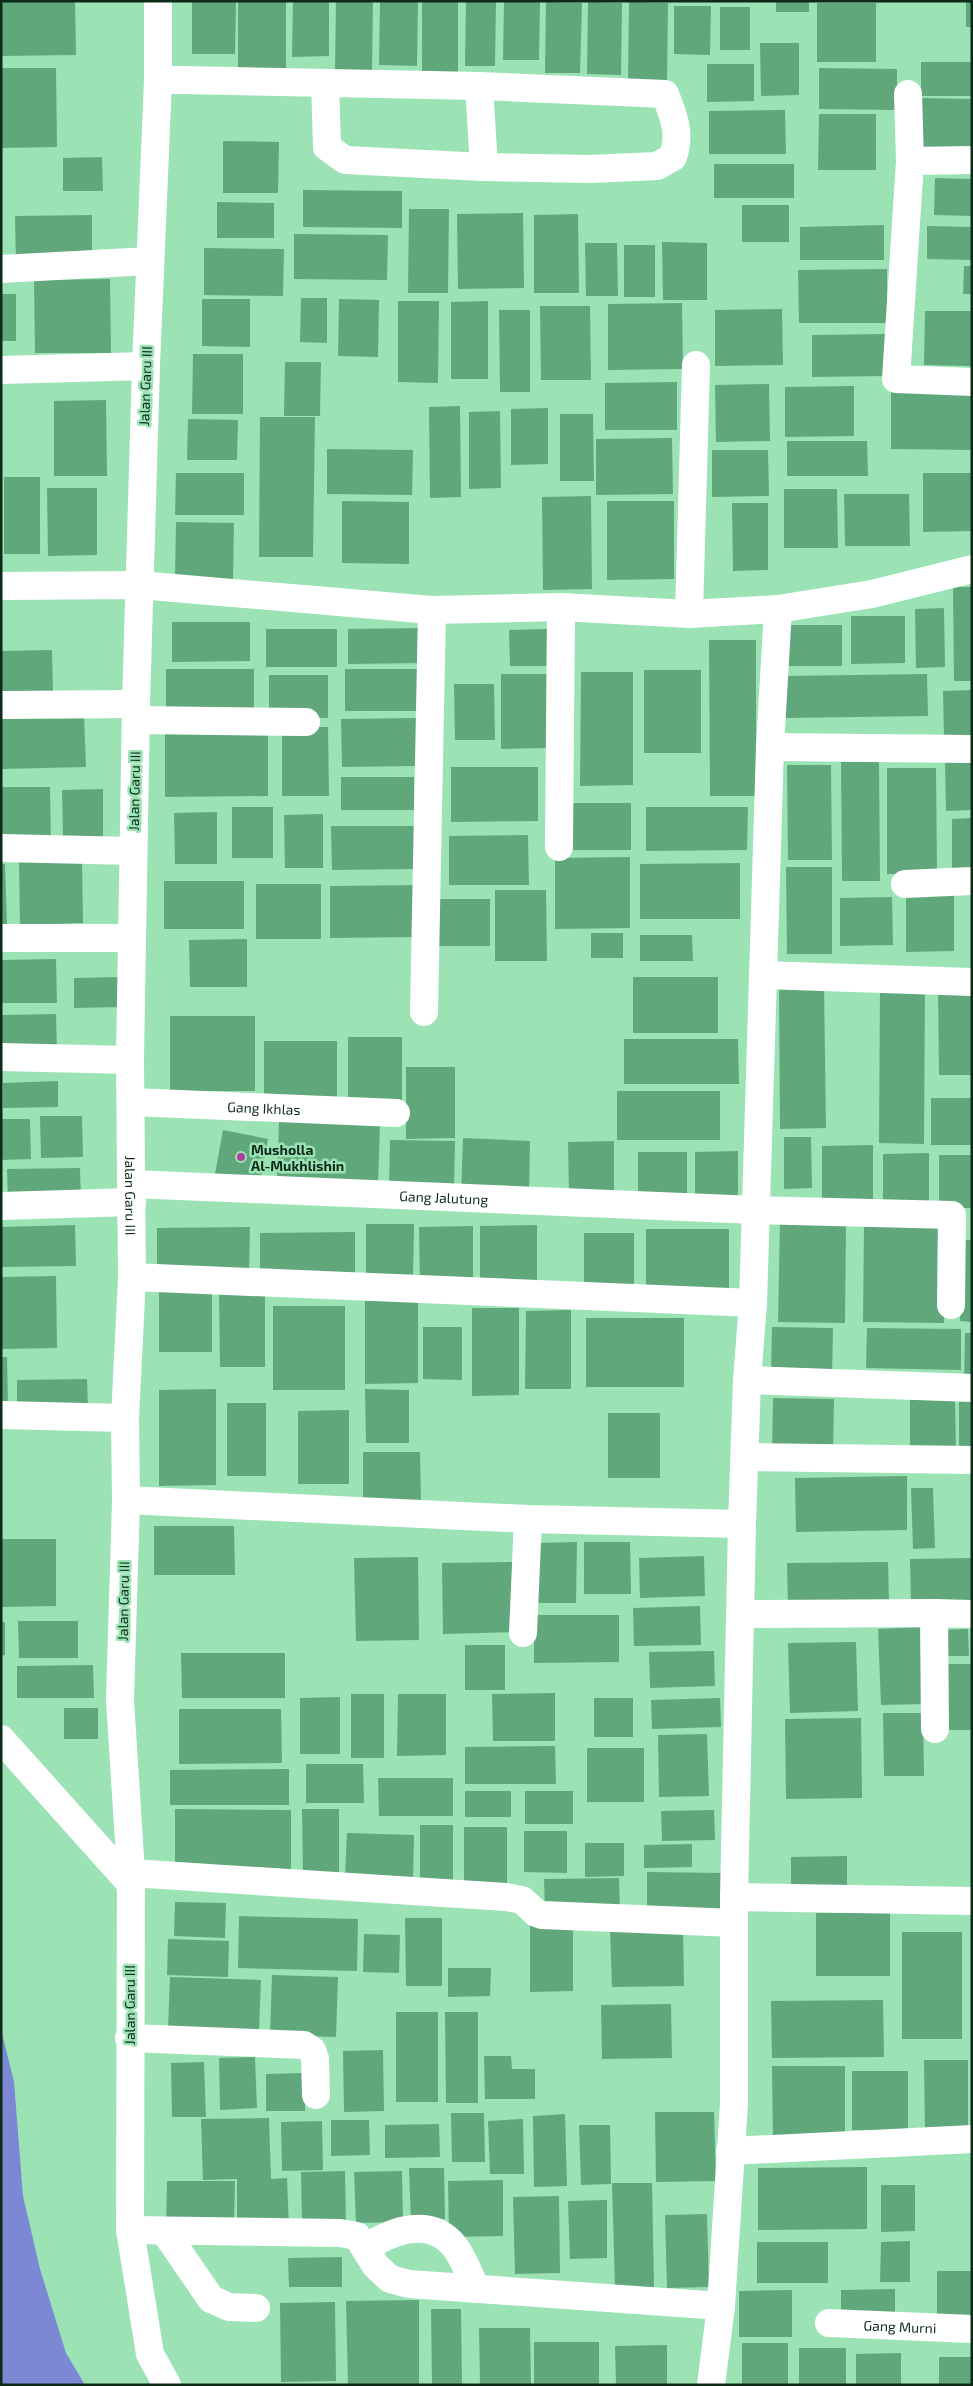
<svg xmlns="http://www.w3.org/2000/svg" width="973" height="2386" viewBox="0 0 973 2386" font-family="'Exo 2',sans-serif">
<rect width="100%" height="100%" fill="#9be2b5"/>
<!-- water -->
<path fill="#7c88d4" d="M1,2029l13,53 9,114 17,73 26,84 19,32h-84z"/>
<!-- building -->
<path fill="#61a77c" d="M1,1h74l1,54 -75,1z
M192,1h44l-1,53h-43z
M238,1h48v69l-48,-1z
M293,1h36v55l-37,1z
M336,1h37l-1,69h-37z
M380,1h38l-1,65 -38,-1z
M422,1h36v74h-36z
M466,1h30l-1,65h-30z
M504,1h36l-1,59h-36z
M776,1h33v11h-33z
M966,1h6v26h-6z
M546,2l36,1 -2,70h-35z
M588,2l34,1 -1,72 -34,-1z
M629,2l39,1 -1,79h-39z
M817,3h59v59h-59z
M674,6h37l-1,49 -36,-1z
M720,7h30v43h-30z
M760,43h39v52l-38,1z
M921,62h51v34h-51z
M707,64h47v37l-47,1z
M1,68h55l1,79 -56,1z
M819,68l78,1v41l-78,-1z
M920,98l52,1 -1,57 -52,-1z
M785,110l1,44h-77v-43z
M819,114h57v56h-58z
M223,141l56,1 -1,51h-55z
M102,157l1,34h-40v-33z
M714,164h80v34h-80z
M935,178l37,1v37l-38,-1z
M303,190l99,1v37l-99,-1z
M217,202l57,1v35h-57z
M742,205h47v37h-47z
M409,209h40l-1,84h-40z
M523,213l1,75 -66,1 -1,-75z
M578,214l1,79h-45v-78z
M92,215v47l-76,1 -1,-47z
M884,225v35h-84v-33z
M927,226l45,1v33l-45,-1z
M294,234l94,1 -1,45 -93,-1z
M662,242l45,1v57h-44z
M585,243h32l1,53h-32z
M624,245h31v52h-31z
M204,248l80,1 -1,47 -79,-1z
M964,266h8v28h-9z
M887,269v54h-88l-1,-53z
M110,279l1,74h-76l-1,-73z
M1,294h15v47h-15z
M301,298h26v45l-27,-1z
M202,299h48v48l-48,-1z
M339,299l40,1 -1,57 -40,-1z
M398,301h41l-1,82 -40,-1z
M488,301v78h-37v-77z
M682,303l1,66 -75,1v-66z
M540,306h50l1,74h-50z
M782,309l1,56 -68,1v-56z
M499,310h31v82h-30z
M925,311h47v55l-48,-1z
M887,334v42l-75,1v-42z
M193,354h50v60h-51z
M285,362h36l-1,54h-36z
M677,382v48h-72v-47z
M769,384l1,57 -54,1 -1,-57z
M854,386v50l-69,1v-50z
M891,391l81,2v57l-81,-1z
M106,400l1,76h-53v-75z
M460,406l1,91 -31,1 -1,-91z
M548,408v56l-37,1v-56z
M500,411l1,77 -32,1v-77z
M560,414h33l1,67h-34z
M260,417h55l-2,140h-54z
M188,419l50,1 -1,40h-50z
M672,438l1,56 -77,1v-56z
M787,441h80l1,35h-81z
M327,449l86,1 -1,45 -85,-1z
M712,450h56l1,46 -57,1z
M176,473h68v42h-69z
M923,473h49v58l-49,1z
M4,477h36v77h-36z
M47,488h50v67l-49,1z
M784,489h53l1,59h-54z
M844,494h65l1,52h-65z
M591,496l1,93 -49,1 -1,-93z
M342,501l67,1v62l-67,-1z
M607,501h67v78l-67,1z
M732,503h36v67l-35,1z
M176,522l58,1 -1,57 -58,-1z
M953,587h19v94h-18z
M944,608l1,59 -29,1 -1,-59z
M851,616h54v47l-54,1z
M172,622h78v39l-78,1z
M780,625h62v41h-62z
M423,628v35l-75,1v-35z
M266,629h71v38h-71z
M547,629v37h-37l-1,-36z
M709,640h47v156h-46z
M52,650l1,45 -52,1v-45z
M166,669h88v47h-88z
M345,669h76l1,42h-77z
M644,670h57v83h-57z
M581,672h52v113l-53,1z
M501,674h47v74l-47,1z
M927,674l1,42 -143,2 -1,-42z
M269,675h59v43h-59z
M454,684h40l1,56h-40z
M972,690v47h-28l-1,-46z
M84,714l2,53 -85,2v-54z
M416,718v48l-74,1 -1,-48z
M282,727h46l1,69h-47z
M268,729v67l-103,1v-67z
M945,758h27v52l-26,1z
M841,762h38l1,119h-38z
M787,765h44l1,95h-44z
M451,767h87v54l-87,1z
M887,768h49l1,106h-50z
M341,777h73v33h-73z
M1,787h49l1,60h-50z
M103,789v49l-40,1 -1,-49z
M572,803h59v47h-59z
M232,807h41v51h-41z
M646,807h102l-1,43 -101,1z
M217,812v52h-42l-1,-51z
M323,814v54h-38l-1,-53z
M972,818v51h-20v-50z
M331,826h86v43l-85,1z
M528,835l1,50h-80v-49z
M630,857v71l-75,1v-71z
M82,858l1,65 -63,2 -1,-65z
M740,863v56h-100v-55z
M1,864h4l2,60h-6z
M786,867h46v87h-45z
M164,881h80v48h-80z
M256,884h65v55h-65z
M423,885v52l-93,1v-52z
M495,890h51l1,71h-52z
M954,894v57l-48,1v-57z
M892,897l1,48 -53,1v-48z
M436,899h54v47h-53z
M591,933h32v25h-32z
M640,935h52l1,26h-53z
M247,939v48h-57l-1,-47z
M56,959l1,44h-56v-43z
M122,977v30l-48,1v-30z
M633,977h85v56h-85z
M779,985h45l2,143 -46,1z
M938,986h34v89h-33z
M880,987h45l-1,157 -45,-1z
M56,1014l1,38 -56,1v-38z
M170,1016h85v75h-85z
M348,1037h54v65h-54z
M624,1039h114l1,45h-115z
M264,1041h73v61l-73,1z
M406,1067h49v71l-49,1z
M58,1081v26l-55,1v-25z
M617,1091h103v49h-103z
M931,1098h41v47h-41z
M40,1116h42l1,41 -42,1z
M1,1119h29l1,40 -30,1z
M279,1120l101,3 -2,65 -101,-4z
M223,1130l45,9 -8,44 -45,-9z
M784,1137h27l1,51 -28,1z
M463,1138l67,3 -1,56 -68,-3z
M390,1140l65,1 -1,51 -65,-2z
M614,1141v55h-45l-1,-54z
M873,1145v55h-51v-54z
M738,1151v49h-43v-48z
M638,1152h49v48h-49z
M929,1153v48l-46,1v-48z
M939,1155h33v53h-33z
M80,1168l1,33h-73l-1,-32z
M780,1222l66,1 -1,100 -67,-1z
M366,1224h48l-1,54h-47z
M75,1225l1,41 -75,1v-40z
M537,1225v61h-57v-60z
M473,1226v58h-53l-1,-57z
M864,1226l81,1 -1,96 -81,-1z
M250,1227l-1,45h-92v-44z
M646,1229h83v63h-83z
M355,1232v43h-95v-42z
M584,1233h50v54h-50z
M965,1240h7v82l-12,-1z
M56,1276l1,72 -56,1v-72z
M159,1289h53v63h-53z
M219,1291h46v76h-45z
M365,1301h53v82l-53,1z
M273,1306h72v84h-72z
M472,1308h47v87l-47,1z
M571,1310v79h-46l1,-78z
M586,1318h98v69h-98z
M423,1327h39v53l-39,-1z
M772,1327l61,1 -1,47h-61z
M867,1328l94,1v41l-95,-2z
M965,1333h7v50h-8z
M1,1357h6l1,52 -7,1z
M87,1379l1,29 -71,1v-29z
M216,1389v96l-57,1v-96z
M365,1389l44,1v53h-43z
M773,1398l61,1 -1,54h-61z
M910,1400h45l1,51h-46z
M959,1401h13v49h-13z
M227,1403h39v73h-39z
M349,1410v74h-51v-73z
M608,1413h52v65h-52z
M363,1452h57l1,49h-58z
M907,1476v54l-111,2 -1,-54z
M911,1488h22l2,60 -22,1z
M154,1526h80l1,49h-81z
M1,1539h55v67l-55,1z
M577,1542l-1,61h-41l-1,-60z
M584,1542h46l1,52h-47z
M704,1556l1,40 -65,2 -1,-40z
M418,1557l1,83 -63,1 -2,-83z
M972,1558v47h-61l-1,-46z
M513,1562l2,70 -72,2 -1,-71z
M888,1562l1,42 -101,2 -1,-43z
M700,1606l1,39 -67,1 -1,-38z
M534,1615h85v47l-85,1z
M18,1621h60v37h-59z
M1,1622h4v33l-4,1z
M924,1627l3,77 -46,1 -3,-76z
M968,1629l1,27h-29l-1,-26z
M856,1642l2,69 -68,2 -2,-70z
M465,1645h40v45h-40z
M714,1651l1,35 -65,2 -1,-36z
M181,1653h104v45h-103z
M936,1664h36v66h-35z
M93,1665l1,33h-77v-32z
M555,1693v48h-62l-1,-47z
M351,1694h33v64h-33z
M398,1694h48v61l-49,1z
M340,1697v57h-40v-56z
M594,1698h39v39h-39z
M720,1698l1,29 -69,2 -1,-29z
M64,1708h34v31h-34z
M179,1709h102l1,54 -103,1z
M883,1713h40l1,63h-40z
M861,1718l1,80 -76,1 -1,-80z
M707,1734l2,62 -50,1 -1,-62z
M555,1746l1,38h-91v-37z
M587,1748h57v54h-57z
M306,1764h57l1,39h-58z
M289,1769v36h-119v-35z
M378,1778h75v38h-74z
M465,1791h46v26h-46z
M525,1791h48v33h-48z
M175,1809l116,1v62l-116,-2z
M302,1809h37v68h-36z
M714,1810l1,30 -53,1 -1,-30z
M420,1825h33v57h-33z
M464,1827h43v60h-43z
M524,1831h43v42l-43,-1z
M347,1833l67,2 -1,45 -68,-3z
M585,1843h39v33l-39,1z
M692,1844v23l-48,1v-23z
M847,1856v31l-56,1v-31z
M647,1872l76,1v43l-76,-1z
M619,1878l1,32 -75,1 -1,-32z
M175,1902l51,1 -1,35 -51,-2z
M816,1913h74v63h-74z
M239,1916l119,3 -1,52 -119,-3z
M405,1918h37v68h-36z
M530,1925h43v66l-43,1z
M683,1928l1,58 -72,1 -2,-58z
M902,1932h60v107h-60z
M364,1934l36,1 -1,38 -36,-1z
M168,1939l61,2 -1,36 -61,-2z
M448,1968h43l-1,28 -42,1z
M272,1975l66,2 -2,60 -66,-2z
M170,1977l91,3 -2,51 -91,-2z
M883,2000l1,57 -112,1 -1,-57z
M671,2004l1,54 -70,1 -1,-54z
M396,2012h42v90h-42z
M445,2012h33v91h-32z
M383,2050l1,61 -40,1 -1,-61z
M484,2056h27l1,13h23v30h-50z
M255,2057l2,51 -37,2 -1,-52z
M924,2060h44v75h-43z
M204,2062l2,55h-34l-1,-54z
M772,2066h73v77h-72z
M852,2071h56v59h-56z
M305,2073v38h-39v-37z
M655,2112h59l2,69 -60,1z
M451,2113h33l1,49h-33z
M565,2114l2,72 -33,1 -1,-71z
M269,2118l2,61 16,-1 2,49 -52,1v-49l-34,1 -2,-61z
M523,2119l1,55h-34l-2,-53z
M331,2120h38l1,35 -39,1z
M322,2121l1,49 -41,1 -1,-49z
M439,2124l1,33 -55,1v-33z
M579,2125h31l1,59 -30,1z
M867,2167v62l-109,1v-62z
M409,2168h35l1,51 -34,2z
M345,2171l1,53h-44l-1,-52z
M402,2171l1,51 -47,1 -2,-51z
M503,2180v56l-54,1 -1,-56z
M167,2181h68l-1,43h-68z
M612,2183h40l2,104 -39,1z
M881,2185h34v46l-34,1z
M559,2196l1,77 -45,1 -2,-77z
M607,2200v58l-37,1 -2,-58z
M707,2214l2,73 -42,1 -2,-73z
M910,2241v41h-30l1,-40z
M757,2242h71v41h-71z
M342,2257v30h-53l-1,-29z
M937,2271h35v44h-35z
M895,2289v33h-54v-32z
M792,2290v47h-53v-46z
M419,2300v85h-71l-2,-84z
M335,2302l1,79 -55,1 -1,-79z
M431,2309h30l1,76h-30z
M479,2328h51l1,57h-51z
M534,2342h65v43h-65z
M742,2343h46v42h-46z
M667,2345v40h-51l-1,-39z
M799,2348h47v37h-47z
M901,2353v32h-45v-31z
M939,2357h33v28h-33z"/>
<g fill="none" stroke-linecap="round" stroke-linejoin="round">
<!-- minor -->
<g stroke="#fff" stroke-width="28">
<path id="s1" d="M158,1v79l-12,286 -10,338 -6,356 2,217 -7,141 1,82 -6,200 11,173 -1,357 20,124 17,31"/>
<path d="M158,80h24l297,6 186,8c9,24 16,38 8,63l-16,9 -66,3 -107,-2 -139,-7 -18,-13 -2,-64"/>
<path d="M479,86l5,81"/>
<path d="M908,94l2,67 -14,218 76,3"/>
<path d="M910,161l62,-1"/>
<path d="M1,269l149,-8"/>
<path d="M1,370l145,-4"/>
<path d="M1,586l138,-1 293,25 129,-3 128,7 89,-5 94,-15 100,-25"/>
<path d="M689,614l7,-249"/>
<path d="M1,705l135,-1"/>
<path d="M136,720l170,2"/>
<path d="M770,747l202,2"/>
<path d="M559,847l2,-240"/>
<path d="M1,848l132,3"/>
<path d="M905,884l67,-3"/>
<path d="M1,938h130"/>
<path d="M763,975l209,7"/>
<path d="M424,1012l8,-402"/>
<path d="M1,1057l129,3"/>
<path id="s2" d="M132,1102l264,11"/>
<path id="s3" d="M132,1184l624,26 196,5 -1,90"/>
<path d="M1,1206l131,-4"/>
<path d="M132,1277l621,26"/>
<path d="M747,1380l225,8"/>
<path d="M1,1415l124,3"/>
<path d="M745,1457l227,3"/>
<path d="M126,1500l402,19 214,5"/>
<path d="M934,1613l38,1"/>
<path d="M740,1614l194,-1 1,116"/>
<path d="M523,1633l5,-114"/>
<path d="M1,1739l129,144"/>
<path d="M131,1873l375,24 16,3 14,13 6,2 192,8"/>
<path d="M734,1897l238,4"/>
<path d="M129,2038l175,7 8,5 3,9 1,36"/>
<path d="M730,2151l242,-12"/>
<path d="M130,2230l210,3 17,3 19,30 14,13 19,5 312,22"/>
<path d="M165,2232l46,67 18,8 27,1"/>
<path d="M365,2248c28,-18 66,-32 90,-1 9,12 15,29 21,42"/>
<path id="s4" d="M829,2323l143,6"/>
<path d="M711,2385l10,-79 13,-203v-206l8,-373 5,-144 6,-77 17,-556 8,-138"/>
</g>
</g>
<!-- markers -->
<circle fill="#af3f9a" stroke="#9be2b5" stroke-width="2" cx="241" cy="1157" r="5"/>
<g text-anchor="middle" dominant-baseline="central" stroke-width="5" stroke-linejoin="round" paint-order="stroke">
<!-- street labels -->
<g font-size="14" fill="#0e2b1a" stroke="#9be2b5">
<text transform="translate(145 386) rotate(-88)">Jalan Garu III</text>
<text transform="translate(134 791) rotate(-89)">Jalan Garu III</text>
<text stroke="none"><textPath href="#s2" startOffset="132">Gang Ikhlas</textPath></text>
<text stroke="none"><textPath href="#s1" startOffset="1195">Jalan Garu III</textPath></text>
<text stroke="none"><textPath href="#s3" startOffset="312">Gang Jalutung</textPath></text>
<text transform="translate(123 1601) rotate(-89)">Jalan Garu III</text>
<text transform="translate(129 2005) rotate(-90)">Jalan Garu III</text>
<text stroke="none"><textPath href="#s4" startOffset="71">Gang Murni</textPath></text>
</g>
<!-- poi labels -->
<g font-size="14" font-weight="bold" fill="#0e2b1a" stroke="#9be2b5" text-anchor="start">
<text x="251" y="1149">Musholla<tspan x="251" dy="16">Al-Mukhlishin</tspan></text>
</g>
</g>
<!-- border -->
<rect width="973" height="2386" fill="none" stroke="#0e2b1a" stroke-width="5"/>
</svg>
